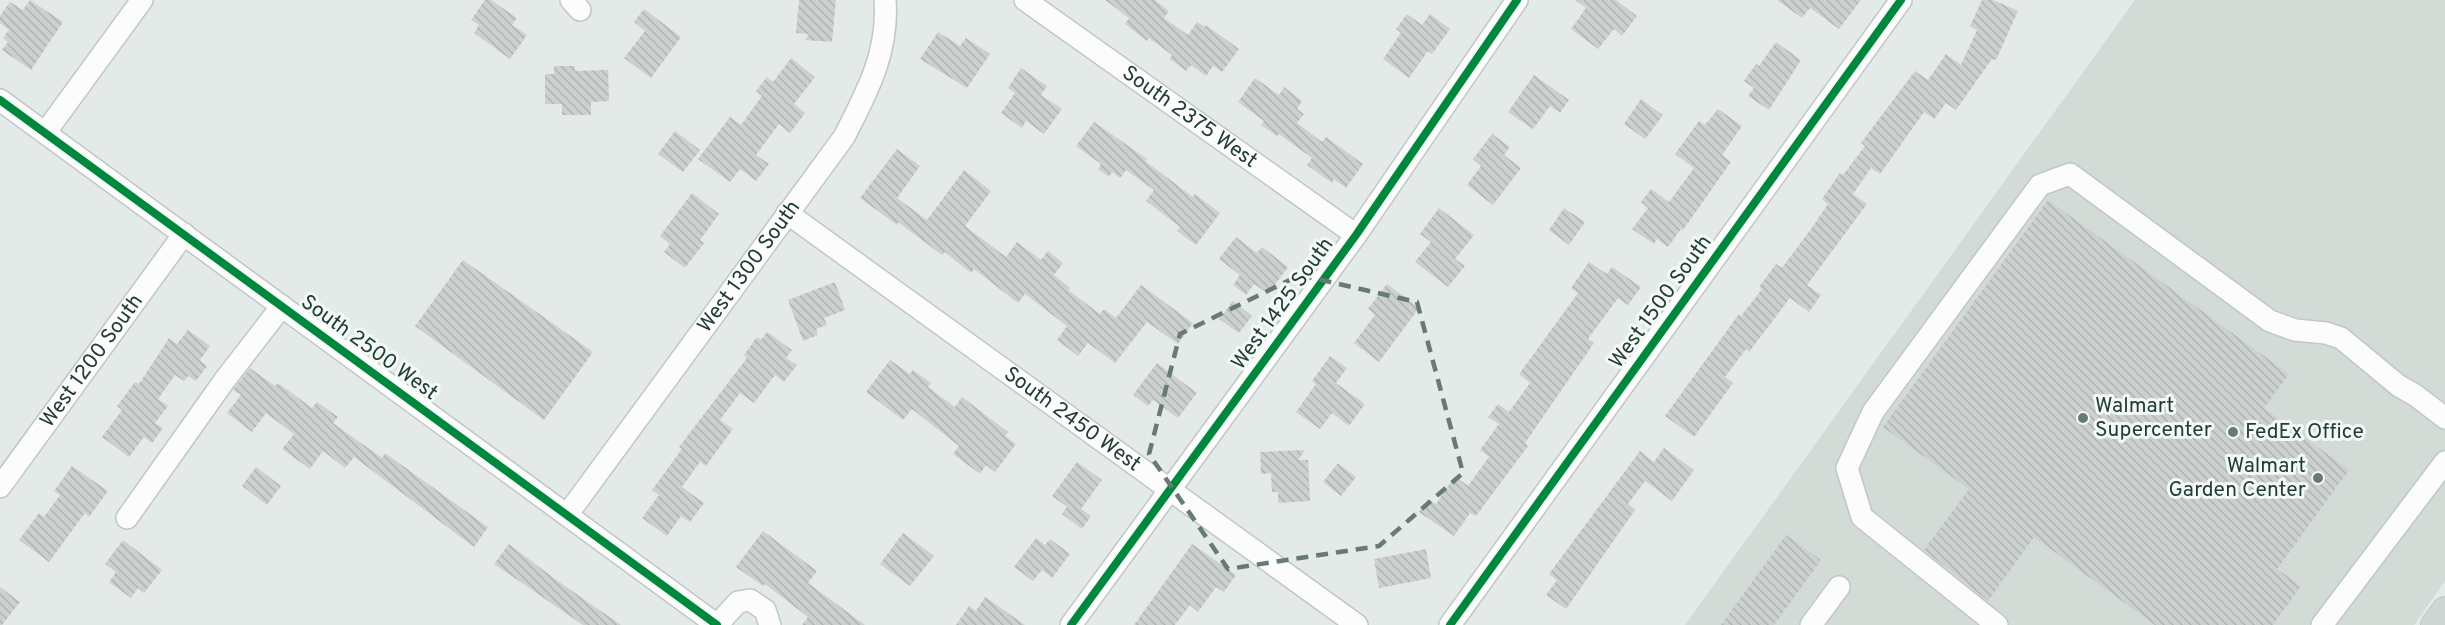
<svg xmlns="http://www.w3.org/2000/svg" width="2445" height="625" viewBox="0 0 2445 625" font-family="Overpass,sans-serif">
<defs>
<pattern id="building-back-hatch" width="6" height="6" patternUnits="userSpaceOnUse" patternTransform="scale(1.5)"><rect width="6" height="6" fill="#ccd1cf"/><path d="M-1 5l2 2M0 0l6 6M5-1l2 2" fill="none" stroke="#afb4b2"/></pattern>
</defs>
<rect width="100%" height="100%" fill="#e4eae7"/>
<!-- built -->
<path fill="#d3dbd7" d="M2135,0h310v581l-31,44h-729z"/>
<!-- building -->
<path fill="url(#building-back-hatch)" d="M30,0l33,22 -32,48 -29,-20 6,-8 -5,-4 6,-8 -9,-7v-7l10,-14 13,8z
M485,0h6l26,18 -5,7 15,10 -17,24 -36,-26 5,-8 -8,-5z
M799,0h37l-4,42 -27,-2 4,-6 -13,-1z
M1105,0h50l14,11 -5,7 24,17 9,-13 8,5 1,-2 33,24 -17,23 -9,-6 -7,10 -15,-11 -5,6 -16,-12 2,-4 -23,-17 -2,3 -22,-17 4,-6z
M1575,0h41l21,16 -15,20 -8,-7 -16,20 -27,-20 15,-21z
M1777,0h84l-22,29 -29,-21 -8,10z
M1982,0h11l25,11 -22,49 -4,-1 -36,51 -10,-7 -12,16 -10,-7 -44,62 -9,-6 -18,26 14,10 -60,81 14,10 -12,17 -19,-14 -41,54 -3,-3 -21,28 8,6 -39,54 -29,-21 74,-102 2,2 21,-27 -3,-2 17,-23 6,4 29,-39 17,-25 -6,-5 18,-26 3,2 22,-29 -4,-3 54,-72 13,9 18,-26 15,11 16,-35 -7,-4z
M644,9l37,28 -30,41 -27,-20 21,-27 -11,-9z
M1407,14l15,11 8,-11 20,15 -18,25 -4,-3 -19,27 -26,-19 18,-26 -5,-4z
M938,32l22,14 6,-8 24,16 -23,34 -47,-29z
M1776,42l25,18 -32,50 -21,-14 6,-8 -10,-7 12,-17 3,2z
M791,58l24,19 -21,27 11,9 -15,20 -11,-9 -23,31 13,9 -13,17 -16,-12 -10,13 -32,-23 32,-42 11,8 21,-29 -6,-5 11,-14 6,5z
M554,66h21v5l33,-1 1,31 -18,1v13h-29v-11h-17v-30h9z
M1021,68l26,18 -6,9 21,14 -18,25 -18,-13 -4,7 -21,-15 14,-20 -7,-5z
M1534,75l35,25 -9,13 -10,-7 -17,23 -25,-17z
M1255,78l24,17 5,-8 18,14 -5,8 7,5 -7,9 25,19 4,-5 37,27 -17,24 -12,-9 -2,4 -25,-18 5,-7 -33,-24 -2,2 -16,-11 3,-4 -26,-19z
M1641,99l22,16 -18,24 -21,-15z
M1718,109l24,17 -20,29 9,7 -48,68 -2,-1 -13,18 -11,-8 -3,5 -22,-15 16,-21 -7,-6 10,-13 18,13 25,-34 -19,-14 24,-33 6,4z
M1094,122l53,37 -2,2 48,36 2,-3 25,19 -24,32 -19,-14 3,-4 -34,-26 8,-11 -28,-20 -6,8 -8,-6 -3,5 -11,-8 3,-5 -25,-18z
M675,131l25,19 -17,22 -25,-18z
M1492,134l18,13 -6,8 17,13 -28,37 -26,-20 14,-19 -8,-7z
M897,149l23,17 -23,32 30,22 37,-50 27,21 -26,35 41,31 11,-15 24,18 7,-9 15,12 -9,12 16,13 -2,2 32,24 4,-5 12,9 25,-33 52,38 -15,21 -31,-22 -32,41 -27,-20 -10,13 -21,-16 10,-14 -42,-32 -7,9 -44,-34 -3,4 -26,-21 -3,3 -44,-33 -1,3 -37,-27z
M692,193l27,21 -19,26 4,3 -19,25 -21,-16 6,-8 -10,-8z
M2048,200l241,174 -25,34 85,62 -72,99 24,17 -28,39h-118l-121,-88 -46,64 -64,-51 45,-61 -86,-62z
M1439,208l35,27 -19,24 10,7 -17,21 -33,-25 16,-20 -11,-8z
M1564,208l21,14 -16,23 -20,-15z
M1236,237l21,16 5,-6 26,20 -20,27 -14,-10 -8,11 -13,-10 7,-10 -21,-16z
M463,260l130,92 -49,68 -129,-94z
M1589,262l18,12 5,-7 29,20 -13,18 -10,-7 -30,41 6,4 -69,100 3,3 -52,70 -6,-3 -16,23 -35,-24 9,-13 8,5 19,-28 13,10 21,-29 -9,-7 19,-26 -11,-7 10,-13 11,8 21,-29 -11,-9 59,-81 -7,-5z
M835,282l10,28 -21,8 3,7 -11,4 2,6 -15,6 -15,-41z
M1387,284l32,24 -40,54 -25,-19 21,-28 -7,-6z
M1233,301l19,15 -13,17 -20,-14z
M188,330l22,16 -10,14 7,6 -11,15 -8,-5 -4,5 -9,-6 -17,24 10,7 -13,17 8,5 -11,15 -8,-6 -15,20 -27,-20 20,-27 -5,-4 18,-24 4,2 30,-46 8,6z
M767,332l25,18 -6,8 11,7 -13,17 -9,-7 -21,28 -14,-10 -20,27 13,9 -27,37 -6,-4 -18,25 22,16 -14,19 -9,-6 -14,20 -25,-18 17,-23 -7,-5 30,-41 -3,-2 68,-89 -3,-3 13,-18 4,3z
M1330,356l17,12 -11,15 29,21 -16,22 -17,-13 -12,16 -24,-17 20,-28 -4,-3z
M890,360l20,14 3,-4 18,13 -3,4 27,20 7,-10 46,35 -3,4 11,8 -21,28 -9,-7 -6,9 -27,-20 6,-8 -47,-37 -9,11 -37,-28z
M1157,363l40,30 -19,25 -25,-18 -5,6 -15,-11z
M250,368l25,18 3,-3 34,25 5,-6 21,15 -5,6 49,35 3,-5 103,74 -14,20 -120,-90 -9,11 -22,-17 -13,18 -28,-20 12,-15 -28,-21 -14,19 -25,-19 14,-18 -8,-5z
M1664,448l30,22 -22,31 -27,-20 -17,23 7,6 -69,99 -20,-14 11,-15 -8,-6 91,-123 14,11z
M1305,450l-7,10h10l2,41 -32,2v-11h-6l-1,-19 -10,1 -1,-22z
M1077,462l25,18 -21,29 10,7 -9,13 -20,-15 5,-7 -15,-11z
M1338,463l18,14 -15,19 -18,-14z
M72,466l36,25 -19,26 -4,-4 -36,49 -30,-22 20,-27 5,4 16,-22 -6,-4z
M256,467l25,19 -14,19 -25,-19z
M763,531l54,40 -9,12 57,42h-63l6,-8 -43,-33 -2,2 -27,-19z
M903,533l31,23 -24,30 -30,-22z
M1786,535l35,25 -47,65h-53z
M1036,538l9,7 5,-6 20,15 -18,24 -10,-8 -9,11 -19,-14z
M123,540l39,30 -18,23 -6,-5 -7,10 -22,-16 7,-10 -11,-8z
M509,544l46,35 66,46h-38l-89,-61z
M1192,544l44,31 -12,17 -8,-5 -18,25 -8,-7 -15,20h-41z
M1426,549l5,29 -52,10 -5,-29z
M0,587l20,15 -18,23h-2z
M985,597l40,28h-69l13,-19 7,5z"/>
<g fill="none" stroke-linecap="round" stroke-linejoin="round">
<!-- minor casing -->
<g stroke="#c1c7c4" stroke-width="24">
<g id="minor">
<path d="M571,0l9,10"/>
<path id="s1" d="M1025,0l331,235"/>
<path d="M0,100l717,525"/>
<path d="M45,133l97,-133"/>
<path id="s2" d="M787,213l570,412"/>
<path id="s3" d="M0,487l184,-253"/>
<path id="s4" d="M567,515l277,-378c23,-45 45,-85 41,-137"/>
<path d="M127,518l97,-137 58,-75"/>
<path d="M717,625l21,-23 12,-2 15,10 5,15"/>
<path d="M1071,625l285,-390 161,-235"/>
<path d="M1450,625l451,-625"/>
<path d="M1811,625l28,-38"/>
<path d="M1997,625l-135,-108 -15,-49 26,-56 167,-227 30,-11 200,147 25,9 31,3 15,5 58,48 16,9 30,23"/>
<path d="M2322,625l123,-163"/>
</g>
</g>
<!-- major casing -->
<g stroke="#bdc6c2" stroke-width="28">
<path id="major" d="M2434,625l11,-15"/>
</g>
<!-- minor -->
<use href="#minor" stroke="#fbfcfb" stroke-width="21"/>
<!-- major -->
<use href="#major" stroke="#ced6d3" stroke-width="26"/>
<!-- cycleway casing -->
<g stroke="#f3f9f5" stroke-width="11">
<path id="cycleway" d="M0,100l717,525
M1071,625l285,-390 161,-235
M1450,625l451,-625"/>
</g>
<!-- cycleway -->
<use href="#cycleway" stroke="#00873e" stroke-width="8"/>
</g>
<!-- marked area -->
<path fill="none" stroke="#677a73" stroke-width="4.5" stroke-dasharray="12 8" stroke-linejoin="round" d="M1300,275l117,27 46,171 -84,73 -151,23 -79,-115 31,-120z"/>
<!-- markers -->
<g fill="#677a73" stroke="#f3f9f5" stroke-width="2">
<circle cx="2083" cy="418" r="6"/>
<circle cx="2233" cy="432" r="6"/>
<circle cx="2318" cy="478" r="6"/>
</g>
<g text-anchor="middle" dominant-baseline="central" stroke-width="6" stroke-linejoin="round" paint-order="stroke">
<!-- street labels -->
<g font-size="21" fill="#233d34" stroke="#f3f9f5">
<text stroke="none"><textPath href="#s1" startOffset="202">South 2375 West</textPath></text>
<text stroke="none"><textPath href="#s4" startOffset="308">West 1300 South</textPath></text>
<text transform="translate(1661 302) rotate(-54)">West 1500 South</text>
<text transform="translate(1283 304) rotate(-54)">West 1425 South</text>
<text transform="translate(369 348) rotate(36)">South 2500 West</text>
<text stroke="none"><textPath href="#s3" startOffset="156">West 1200 South</textPath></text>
<text stroke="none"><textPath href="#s2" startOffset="352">South 2450 West</textPath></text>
</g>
<!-- poi labels -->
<g font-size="21" fill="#233d34" stroke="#f3f9f5" text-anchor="start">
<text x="2095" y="406">Walmart<tspan x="2095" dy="24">Supercenter</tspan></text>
<text x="2245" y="432">FedEx Office</text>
<text x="2306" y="466" text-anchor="end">Walmart<tspan x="2306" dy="24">Garden Center</tspan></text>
</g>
</g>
</svg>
